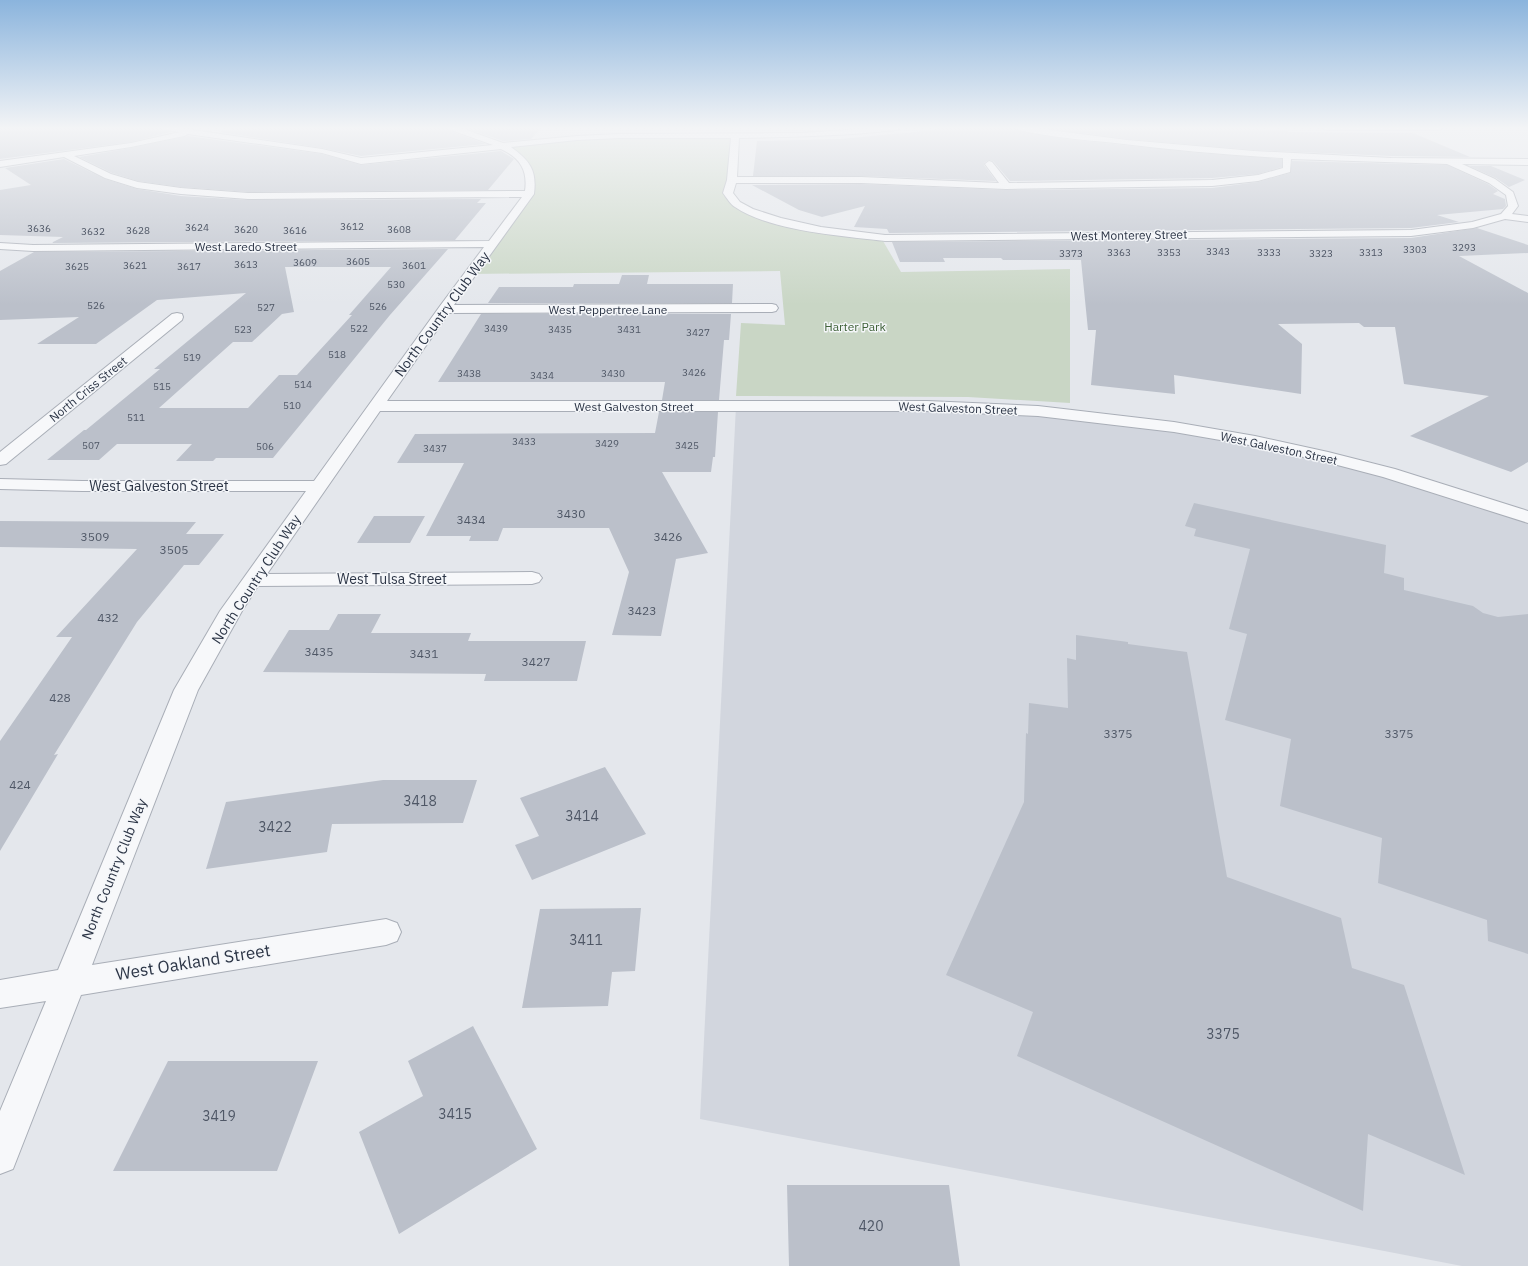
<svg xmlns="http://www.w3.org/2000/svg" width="1528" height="1266" viewBox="0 0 1528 1266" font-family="'IBM Plex Sans',sans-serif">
<rect width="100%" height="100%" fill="#e4e7ec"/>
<!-- built -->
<path fill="#d2d6de" d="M736,406l229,1 290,34 273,76v749h-66l-762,-147z"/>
<!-- green -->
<path fill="#c9d6c5" d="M735,135l-7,58 9,11 41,17 107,17 -2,3 18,31 169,-3v134l-102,-6 -232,-1 5,-73 44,2 -5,-54 -310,3 55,-73 5,-29 -29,-27 76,-7z"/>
<!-- building -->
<path fill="#bbc0ca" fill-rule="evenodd" d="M0,128h160l4,3 7,1 -40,10 -131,17z
M240,128h209l1,3 36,13 -125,12 -39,-8 -103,-16z
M465,128h76l-10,11 -28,2z
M941,128h75l2,3 48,8 133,14 83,6v8l-24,7 -46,4 -202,3 -17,-20 -4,-1 -5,3v2l12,16 -135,-5h-108l4,-35 83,-2 85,-8z
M1045,128h193l49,3 1,1 125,1 57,24 -79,-1 -137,-6 -127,-11z
M188,136l134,18 39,11 140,-14 13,8 -26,31 -240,2 -67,-5 -43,-6 -26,-8 -33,-16 52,-9z
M64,159l41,20 32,10 44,7 67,4 233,-1 -4,4h9l-31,37 -404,3 12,-6 -63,-2v-45l31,-5 -26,-17z
M1292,161l155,4 41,19 10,7 -5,3 12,5 1,7 -3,3 -66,6 22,7 -48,6 -522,5 -2,-4 -33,-2 11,-21 -43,11 -23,-7 -47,-25 109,-1 145,6 206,-2 46,-6 32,-9z
M1469,166h22l34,14 -16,7 -13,-9z
M1477,228l51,17v8l-69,3 69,37v169l-17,10 -101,-36 79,-40 -85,-12 -9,-57h-31l-5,-4 -81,1 24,20 -1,50 -127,-19 1,19 -84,-9 5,-55h-8l-7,-70h-78l-2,-2h-58l2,4h-45l-8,-20 519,-4z
M448,249l-58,66 -117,143h-57l-3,3h-37l16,-17h-75l-18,16h-52l37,-30h2l74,-61h-6l92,-76 -89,7 -61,44h-59l42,-27 -79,3v-49l34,-19zM285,267h106l-42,48h3l-55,60h-18l-31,33h-89l74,-66h19l30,-28 12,-2z
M622,275h27l-2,9h86l-1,19h-244l11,-16h74l1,-3h45z
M481,314h250l-2,26h-5l-5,60h-57l3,-18h-227z
M659,412h59l-3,45h-2l-2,15h-49l46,81 -32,6 -15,77 -49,-1 17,-63 -20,-44h-106l-5,13h-29l2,-5h-45l38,-73h-67l18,-29 240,-1z
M1194,503l192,42 -2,28 20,5v12l69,16 10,7 15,4 30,-3v340l-40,-13 -1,-21 -109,-37 4,-45 -102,-32 11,-67 -66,-19 22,-86 -18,-5 21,-80 -56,-13 2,-7 -11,-3z
M374,516h51l-15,27h-53z
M0,521l196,1 -10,12h38l-25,31h-15l-47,57 -83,133 4,-1 -58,97v-110l72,-104h-16l81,-88 -137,-2z
M338,614h43l-10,19h100l-3,8h118l-9,40h-93l2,-7 -223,-2 26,-42h40z
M1076,635l52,7v2l59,8 40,225 114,41 11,50 52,17 61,190 -97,-41 -5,77 -346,-155 16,-44 -87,-37 78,-173 2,-69 2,1 1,-31 39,5 -1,-50 9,2z
M605,767l41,67 -114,46 -17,-35 24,-9 -19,-38z
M383,780h94l-14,43 -131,1 -5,28 -121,17 20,-67z
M641,908l-6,63 -23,1 -4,34 -86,2 18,-99z
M473,1026l64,123 -138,85 -40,-102 64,-36 -15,-35z
M168,1061h150l-41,110h-164z
M787,1185h162l11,81h-171z"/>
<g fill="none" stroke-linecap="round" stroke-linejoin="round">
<!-- minor casing -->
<g stroke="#a9aeb7" stroke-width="2">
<path id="minor" d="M161,128h19l142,21 39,9 132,-13 -42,-15 -1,-2h11l42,15 74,-7 42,-2 182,-1 74,-5h25l-4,2c-52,6 -105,7 -157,8l-2,39h124l138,6 -14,-19 4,-3 3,1 17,21 203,-3 46,-5 25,-7v-10c-56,-3 -112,-8 -168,-15 -32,-3 -65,-6 -97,-13l-1,-2h17l93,12 127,11 137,7 137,1v6l-66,-1 33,15 18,13 5,14 -6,8 16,2v6l-23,-3 -32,9 -62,8 -526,5c-42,-5 -115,-10 -150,-34 -5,-3 -8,-9 -12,-14l4,-13 4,-42h-112l-42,2 -66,7c19,14 26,23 23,47l-80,111 318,-1 4,1 2,3 -2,3 -4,1 -323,1 -62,88h540l111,5 136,16 81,14 73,16 67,17 133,42v12l-145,-46 -57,-15 -71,-16 -81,-14 -136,-16 -111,-5h-547l-113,163 265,-2 7,2 3,4 -3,4 -7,2 -274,2 -16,25 -44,79 -106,275 294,-46 11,4 4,9 -4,9 -11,4 -305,50 -68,174 -13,5v-63l46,-110 -46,7v-28l58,-10 116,-280 46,-79 86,-120h-224l-82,-2v-10l82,2h232l126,-175 44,-59 -451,4 -33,-2v-6l33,2 456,-4 33,-44 -274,2 -67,-5 -44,-6 -32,-10 -41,-21 -64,10v-6l131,-18 49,-11 -15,-2zM188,134l134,19 39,11 140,-15c19,9 27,21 24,42l-277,2 -67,-5 -43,-6 -27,-8 -37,-18 57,-9 53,-11zM1291,159l156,5 42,19 17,12 2,11 -7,8 -29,8 -61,8 -526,5 -64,-8 -40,-9 -28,-9 -13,-7 -7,-9 3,-10h125l145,6 206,-3 46,-5 32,-9z
M1323,128h120l-4,2h-112z
M177,313l5,1 1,3 -1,3 -176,144 -6,1v-13l172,-138z"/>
</g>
<!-- minor -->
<use href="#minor" fill="#f7f8fa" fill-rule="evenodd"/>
</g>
<!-- sky -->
<linearGradient id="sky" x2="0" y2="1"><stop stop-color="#8bb4dd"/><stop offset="0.42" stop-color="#f3f4f6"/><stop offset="1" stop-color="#f3f4f6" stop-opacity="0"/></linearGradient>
<rect width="1528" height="305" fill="url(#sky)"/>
<g text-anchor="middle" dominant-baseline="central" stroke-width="3" stroke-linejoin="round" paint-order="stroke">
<!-- far-number labels -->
<g font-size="10" fill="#4f5766">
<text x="352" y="226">3612</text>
<text x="197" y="227">3624</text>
<text x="39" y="228">3636</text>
<text x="246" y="229">3620</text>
<text x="399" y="229">3608</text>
<text x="138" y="230">3628</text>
<text x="295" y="230">3616</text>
<text x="93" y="231">3632</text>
<text x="1464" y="247">3293</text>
<text x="1415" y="249">3303</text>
<text x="1218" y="251">3343</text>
<text x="1119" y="252">3363</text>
<text x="1169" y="252">3353</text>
<text x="1269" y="252">3333</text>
<text x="1371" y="252">3313</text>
<text x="1071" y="253">3373</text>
<text x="1321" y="253">3323</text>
<text x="358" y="261">3605</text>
<text x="305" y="262">3609</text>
<text x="246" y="264">3613</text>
<text x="135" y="265">3621</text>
<text x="414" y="265">3601</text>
<text x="77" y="266">3625</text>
<text x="189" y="266">3617</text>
<text x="396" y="284">530</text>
<text x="96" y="305">526</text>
<text x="378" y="306">526</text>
<text x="266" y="307">527</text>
<text x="359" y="328">522</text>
<text x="496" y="328">3439</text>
<text x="243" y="329">523</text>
<text x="560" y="329">3435</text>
<text x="629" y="329">3431</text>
<text x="698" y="332">3427</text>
<text x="337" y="354">518</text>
<text x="192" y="357">519</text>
<text x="694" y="372">3426</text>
<text x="469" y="373">3438</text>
<text x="613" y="373">3430</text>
<text x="542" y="375">3434</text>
<text x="303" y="384">514</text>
<text x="162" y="386">515</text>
<text x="292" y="405">510</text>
<text x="136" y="417">511</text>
<text x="524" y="441">3433</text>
<text x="607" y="443">3429</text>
<text x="91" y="445">507</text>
<text x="687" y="445">3425</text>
<text x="265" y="446">506</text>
<text x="435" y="448">3437</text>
</g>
<!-- far-street labels -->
<g font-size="12" fill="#2b3445" stroke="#f4f6f9">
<text transform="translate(1129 235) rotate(-1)">West Monterey Street</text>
<text x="246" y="246">West Laredo Street</text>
<text x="608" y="309">West Peppertree Lane</text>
<text transform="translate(88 389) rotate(-39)">North Criss Street</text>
<text x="634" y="406">West Galveston Street</text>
<text transform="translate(958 408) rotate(2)">West Galveston Street</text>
<text transform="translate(1279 448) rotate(12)">West Galveston Street</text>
</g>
<!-- far-park labels -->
<g font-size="12" fill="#3f6138" stroke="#f4f6f9">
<text x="855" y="326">Harter Park</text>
</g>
<!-- number labels -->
<g font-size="12" fill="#4f5766">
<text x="571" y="513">3430</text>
<text x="471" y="519">3434</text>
<text x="95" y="536">3509</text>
<text x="668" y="536">3426</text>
<text x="174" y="549">3505</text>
<text x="642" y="610">3423</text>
<text x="108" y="617">432</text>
<text x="319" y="651">3435</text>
<text x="424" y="653">3431</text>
<text x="536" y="661">3427</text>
<text x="60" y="697">428</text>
<text x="1118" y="733">3375</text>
<text x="1399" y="733">3375</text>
<text x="20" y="784">424</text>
</g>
<!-- street labels -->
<g font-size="14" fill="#2b3445" stroke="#f4f6f9">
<text transform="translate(442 314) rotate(-54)">North Country Club Way</text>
<text x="159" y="486">West Galveston Street</text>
<text transform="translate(256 579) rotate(-57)">North Country Club Way</text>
<text x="392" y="579">West Tulsa Street</text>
<text transform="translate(114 869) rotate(-68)">North Country Club Way</text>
</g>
<!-- near-number labels -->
<g font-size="14" fill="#4f5766">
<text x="420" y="801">3418</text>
<text x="582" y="816">3414</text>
<text x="275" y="827">3422</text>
<text x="586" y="940">3411</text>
<text x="1223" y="1034">3375</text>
<text x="455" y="1114">3415</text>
<text x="219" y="1116">3419</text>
<text x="871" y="1226">420</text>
</g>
<!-- near-street labels -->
<g font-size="17" fill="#2b3445" stroke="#f4f6f9">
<text transform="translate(193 962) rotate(-9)">West Oakland Street</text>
</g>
</g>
</svg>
